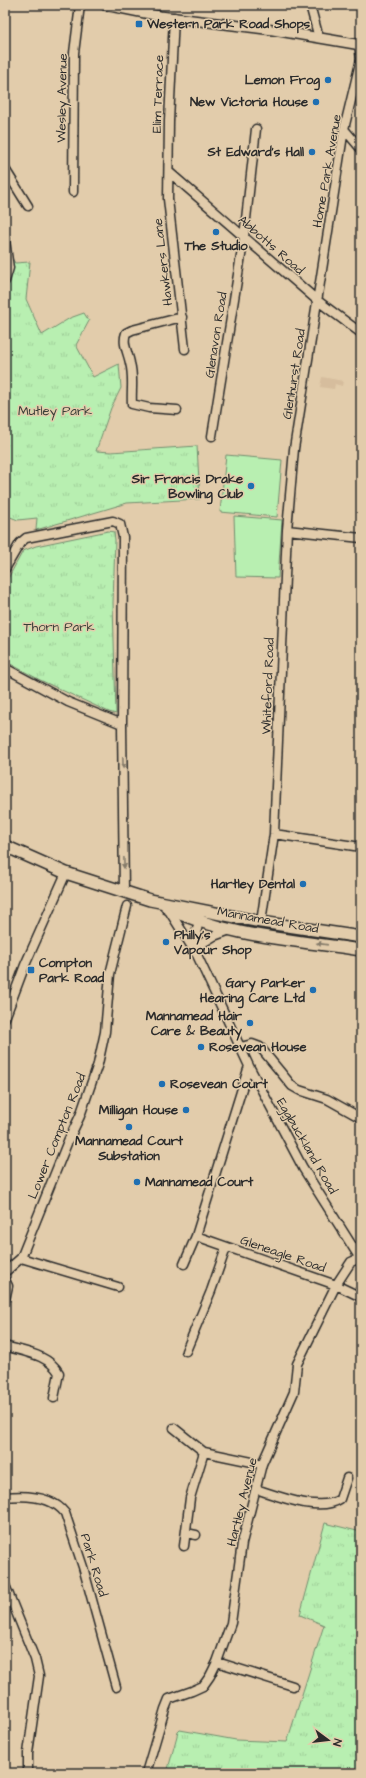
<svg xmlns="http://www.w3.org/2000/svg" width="366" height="1778" viewBox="0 0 366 1778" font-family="'Architects Daughter',sans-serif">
<defs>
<pattern id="park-tufts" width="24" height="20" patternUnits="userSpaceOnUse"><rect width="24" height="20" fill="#b8efb1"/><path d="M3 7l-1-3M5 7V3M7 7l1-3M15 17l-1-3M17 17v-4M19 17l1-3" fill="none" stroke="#9ecd98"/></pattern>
</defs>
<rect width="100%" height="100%" fill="#e2ccab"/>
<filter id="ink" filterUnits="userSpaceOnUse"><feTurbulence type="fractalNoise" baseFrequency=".025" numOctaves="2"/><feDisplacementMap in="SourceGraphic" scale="8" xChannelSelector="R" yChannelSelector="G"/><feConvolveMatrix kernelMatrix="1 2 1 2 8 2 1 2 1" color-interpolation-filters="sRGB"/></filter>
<g filter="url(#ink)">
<!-- built -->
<path fill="#d6bd9d" d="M322,377l21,4 -1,5 -7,-2 -1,5 -14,-2z"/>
<!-- green -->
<path fill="#b8efb1" stroke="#728d6e" d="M226,455l56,5 -5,57 -57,-5z
M234,516l48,4 -4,58 -42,-1z"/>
<!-- park -->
<path fill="url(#park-tufts)" stroke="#728d6e" d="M5,247l10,16 15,-1 -4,37 16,36 28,-17 14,-5 5,8 -13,24 17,32 26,-13 2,24 -10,20 -15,43 15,1 86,-6 3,53 -73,4 -91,27 1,-12 -19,2 -13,-5z
M108,531l6,1 1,8 -2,63 3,111 -7,-2 -69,-32 -35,-19v-77l18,-33 13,-5z
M325,1523l36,9v241h-194l11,-41 2,-2 56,10 51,2 37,-117 -24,-10z"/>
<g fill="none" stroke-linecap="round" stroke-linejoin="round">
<!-- minor casing -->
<g stroke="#2b2b2b" stroke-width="11">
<path id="minor" d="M310,5l9,33
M174,17l-5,104 -1,78 17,150
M344,129l17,20
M5,169l23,37
M169,172l149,129 43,32
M73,192l1,-139 6,-48
M5,240l4,28 -4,13
M177,410l-28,-2 -17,-4c-1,-14 2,-27 -2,-41 -2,-11 -8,-19 -4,-30l6,-3 50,-13
M212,436l32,-199 12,-108
M287,530l74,8
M5,569l15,-26 6,-5 87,-17 7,3 3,13 -1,187 2,167
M5,668l63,34 54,22
M274,834l87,13
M168,909l29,46 52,111 54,102 58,92
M261,922l13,-88 13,-304 7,-81 50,-320 17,-70 -2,-14
M196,947l18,-11 16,-6
M196,953v-19l4,-19
M5,1018l20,-53 41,-92
M241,1047l11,-3 8,3 32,39 7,4 28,9 34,19
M196,1236l140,49 25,12
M21,1258l97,29
M184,1264l12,-28 53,-170
M5,1272l16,-14 47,-117 12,-25 18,-52 7,-32 5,-58 17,-68
M5,1280l3,6 -3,14
M5,1346c19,6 43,8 54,27l-5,25
M186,1351l25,-60 15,-43
M174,1428l30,24 58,12
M256,1489c22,7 64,24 84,10l7,-21
M5,1497c20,-2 47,-1 60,16l18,54 33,120
M186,1533l10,2
M184,1546l6,-48 14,-46
M5,1585l30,74 4,17 -11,77v20
M217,1662l76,24
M146,1773l19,-64 4,-10 23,-8 11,-5 7,-10 7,-14 14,-39 11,-80 20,-79 32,-72 3,-28 39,-79 15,-23 9,-4"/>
</g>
<!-- tertiary casing -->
<g stroke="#2b2b2b" stroke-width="12">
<path id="tertiary" d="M105,5l55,11 113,14 88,15"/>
</g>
<!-- secondary casing -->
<g stroke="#2b2b2b" stroke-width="14">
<path id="secondary" d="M5,846l61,27 84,27 111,22 100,15
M167,908c60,29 129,32 194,42"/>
</g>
<!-- minor -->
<use href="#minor" stroke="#e2ccab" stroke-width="8"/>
<!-- tertiary -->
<use href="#tertiary" stroke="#e2ccab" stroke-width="9"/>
<!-- secondary -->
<use href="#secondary" stroke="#e2ccab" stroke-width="11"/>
</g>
<!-- one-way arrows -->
<defs><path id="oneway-solid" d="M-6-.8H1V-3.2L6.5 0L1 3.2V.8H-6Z"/></defs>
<g fill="#867c6b">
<use href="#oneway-solid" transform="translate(123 763) rotate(89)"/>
<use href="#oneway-solid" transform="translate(124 863) rotate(89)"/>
<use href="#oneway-solid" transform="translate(322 944) rotate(-172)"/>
</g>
</g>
<!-- markers -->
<g fill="#1f6fb2" stroke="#e2ccab" stroke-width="1.5">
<rect x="135" y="20" width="8" height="8" rx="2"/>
<circle cx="328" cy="80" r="4"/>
<circle cx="316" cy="102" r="4"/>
<circle cx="312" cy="152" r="4"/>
<circle cx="216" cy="232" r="4"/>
<circle cx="251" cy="486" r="4"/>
<circle cx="303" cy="884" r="4"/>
<circle cx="166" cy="942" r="4"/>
<rect x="27" y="966" width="8" height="8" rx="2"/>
<circle cx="313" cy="990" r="4"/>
<circle cx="250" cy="1023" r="4"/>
<circle cx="201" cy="1047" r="4"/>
<circle cx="162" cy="1084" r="4"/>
<circle cx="186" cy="1110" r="4"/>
<circle cx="129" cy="1127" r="4"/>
<circle cx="137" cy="1182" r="4"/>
</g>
<g text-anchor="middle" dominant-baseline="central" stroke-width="3" stroke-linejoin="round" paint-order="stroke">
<!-- poi labels -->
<g font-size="13" font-weight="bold" fill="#2b2b2b" stroke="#e2ccab" text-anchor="end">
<text x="147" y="24" text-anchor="start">Western Park Road Shops</text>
<text x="320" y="80">Lemon Frog</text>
<text x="308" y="102">New Victoria House</text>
<text x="304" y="152">St Edward's Hall</text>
<text x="216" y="246" text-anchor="middle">The Studio</text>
<text x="243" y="479">Sir Francis Drake<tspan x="243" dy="15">Bowling Club</tspan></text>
<text x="295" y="884">Hartley Dental</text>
<text x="174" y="935" text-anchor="start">Philly's<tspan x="174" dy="15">Vapour Shop</tspan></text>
<text x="39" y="963" text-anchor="start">Compton<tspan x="39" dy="15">Park Road</tspan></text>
<text x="305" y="983">Gary Parker<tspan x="305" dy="15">Hearing Care Ltd</tspan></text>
<text x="242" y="1016">Mannamead Hair<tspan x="242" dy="15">Care &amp; Beauty</tspan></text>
<text x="209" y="1047" text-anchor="start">Rosevean House</text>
<text x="170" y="1084" text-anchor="start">Rosevean Court</text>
<text x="178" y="1110">Milligan House</text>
<text x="129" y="1141" text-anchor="middle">Mannamead Court<tspan x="129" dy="15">Substation</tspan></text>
<text x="145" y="1182" text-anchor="start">Mannamead Court</text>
</g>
<!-- street labels -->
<g font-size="13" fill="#2b2b2b" stroke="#e2ccab">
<text transform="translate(158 94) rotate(-88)">Elim Terrace</text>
<text transform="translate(62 98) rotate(-89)">Wesley Avenue</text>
<text transform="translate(327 171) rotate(-80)">Home Park Avenue</text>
<text transform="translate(271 245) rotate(41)">Abbotts Road</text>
<text transform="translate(163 262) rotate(-97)">Hawkers Lane</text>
<text transform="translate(216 335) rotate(-81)">Glenavon Road</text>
<text transform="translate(294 374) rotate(-81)">Glenhurst Road</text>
<text transform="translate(268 686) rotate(-88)">Whiteford Road</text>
<text transform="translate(268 920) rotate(10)">Mannamead Road</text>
<text transform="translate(57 1136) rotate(-68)">Lower Compton Road</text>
<text transform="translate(307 1146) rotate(60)">Eggbuckland Road</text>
<text transform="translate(283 1254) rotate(19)">Gleneagle Road</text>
<text transform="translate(242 1502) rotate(-76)">Hartley Avenue</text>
<text transform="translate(94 1565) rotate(73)">Park Road</text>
</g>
<!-- park labels -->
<g font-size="13" fill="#393f38" stroke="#e2ccab">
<text x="55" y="411">Mutley Park</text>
<text x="59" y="627">Thorn Park</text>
</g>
</g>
<!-- margin -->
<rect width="366" height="1778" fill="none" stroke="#e2ccab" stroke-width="20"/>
<rect x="10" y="10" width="346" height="1758" fill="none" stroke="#2b2b2b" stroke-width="1.5" filter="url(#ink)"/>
<!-- north arrow -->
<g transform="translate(328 1740) rotate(105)" stroke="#e2ccab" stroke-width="3" paint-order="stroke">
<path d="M0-3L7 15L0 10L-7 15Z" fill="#2b2b2b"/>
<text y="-6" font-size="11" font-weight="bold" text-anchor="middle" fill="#2b2b2b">N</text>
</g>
</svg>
